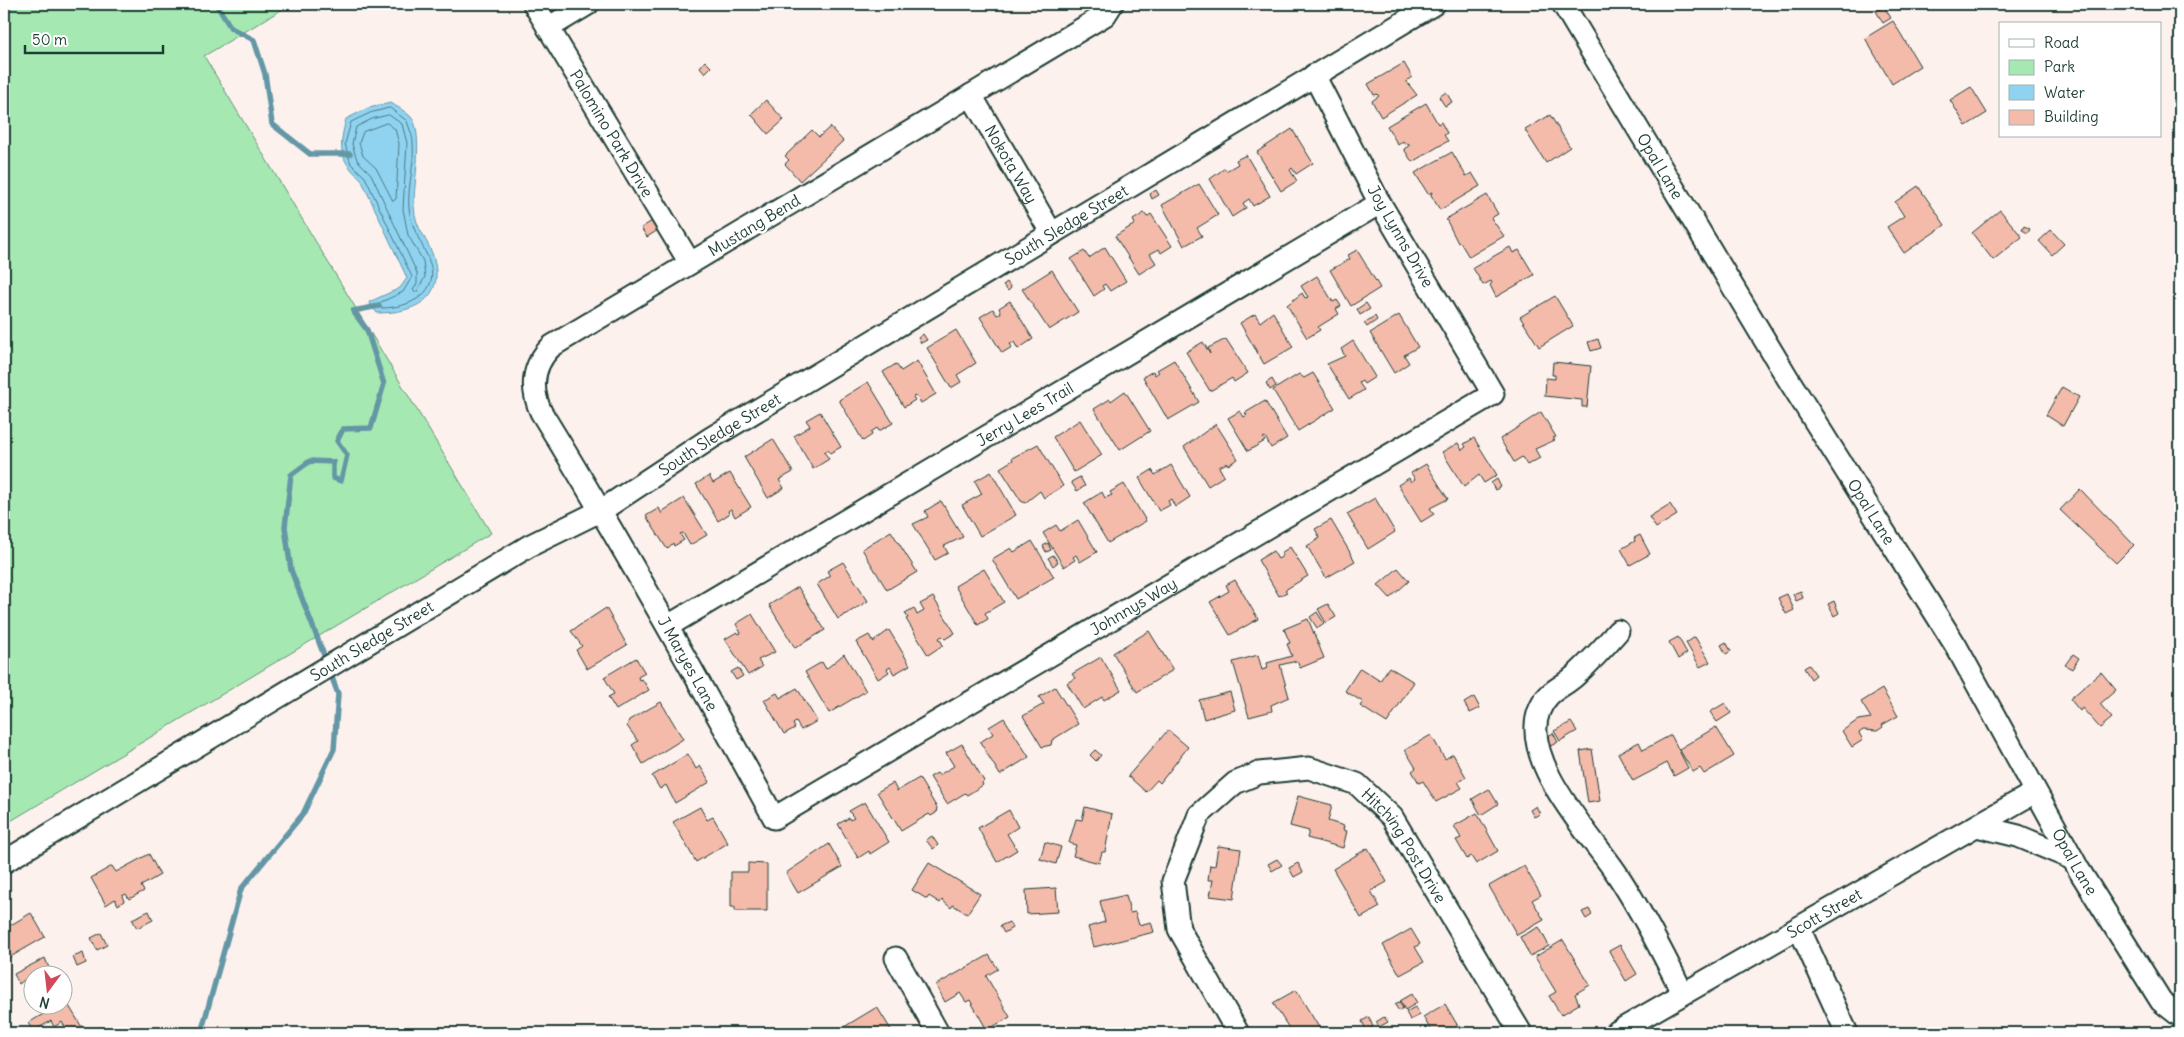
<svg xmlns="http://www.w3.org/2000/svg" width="2184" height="1037" viewBox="0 0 2184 1037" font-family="Delius,sans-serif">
<rect width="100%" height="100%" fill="#fdf1ee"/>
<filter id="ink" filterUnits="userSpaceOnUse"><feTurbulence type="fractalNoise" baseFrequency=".02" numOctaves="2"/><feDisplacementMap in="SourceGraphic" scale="10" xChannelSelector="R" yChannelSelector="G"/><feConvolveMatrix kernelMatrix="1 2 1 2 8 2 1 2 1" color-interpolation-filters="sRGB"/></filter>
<g filter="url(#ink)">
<!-- green -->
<path fill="#a6e8b2" stroke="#629273" d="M4,4h287l-87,52 287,477 -487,292z"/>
<!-- water -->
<path fill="#90d3f1" stroke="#6397a5" d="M391,103c6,4 14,8 19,13 15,14 3,70 4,90 1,24 15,34 20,53 11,42 -22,54 -57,54l-8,-11 31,-14 7,-10 -46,-99c-23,-20 -22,-32 -15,-60l22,-11z"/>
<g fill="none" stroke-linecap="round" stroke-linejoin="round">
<!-- shore -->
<path stroke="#4c7980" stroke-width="1" d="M390,108l17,13c2,7 6,15 6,22 2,22 -6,44 -4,65 2,20 12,33 19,50 15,35 -18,50 -47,50l-2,-5 24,-11 9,-15 -47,-100 -14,-13 -6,-20 6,-22 19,-9z
M389,115l13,9 5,19 -4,66 5,26 15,26 2,16 -9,16 -3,-3 4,-6v-11l-46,-99 -14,-14 -5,-16 4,-17 16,-8z
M387,123l8,6 4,15 -3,55 -3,2 -17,-33 -13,-12 -4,-13 4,-11z"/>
<!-- stream -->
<path stroke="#6397a5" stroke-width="5.5" d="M216,4l15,24 23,12 11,34 7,50 38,30h40
M327,663l-36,-93 -6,-43 6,-52 19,-14 23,1v16l8,3 6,-26 -10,-14 6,-12 28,-1 13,-44 -17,-54 -14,-19 26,-5
M201,1033l40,-144 62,-75 31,-65 4,-55 -8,-22"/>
</g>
<!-- building -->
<path fill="#f4bbab" stroke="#1f3d34" d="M1884,7l7,11 -8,5 -7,-12z
M1893,21l27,45 -28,18 -27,-46z
M705,61l6,6 -6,6 -5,-6z
M1404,63l8,14 -6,4 11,14 -36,22 -9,-16 7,-5 -2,-2 -3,1 -6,-11z
M1971,87l16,26 -21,13 -16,-26z
M1446,92l6,10 -7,4 -6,-9z
M766,100l18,20 -16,14 -17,-20z
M1426,103l12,21 3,-2 6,11 -3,2 4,6 -36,21 -8,-13 6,-4 -2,-2 -3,1 -2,-3 -5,4 -11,-19z
M1550,115l20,32 -24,16 -21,-33z
M830,127l13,14 -43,40 -15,-17 4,-4 -4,-4 27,-26 7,7z
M1292,129l21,34 -17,11 -4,-6 -2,2 7,11 -16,10 -24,-39z
M1452,152l14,24 6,-3 8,13 -40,24 -9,-15 1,-3 -4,2 -13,-21z
M1246,155l24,41 -17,10 -4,-7 -6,4 3,5 -14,9 -22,-38 15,-11 1,3 12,-7 -2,-4z
M1199,184l19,31 -21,13 5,8 -18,10 -22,-41z
M1918,186l27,39 -41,28 -17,-26 17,-11 -9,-14z
M1156,190l3,5 -7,4 -2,-5z
M1487,195l11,19 -7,4 13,18 -35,21 -9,-15 -2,1 -12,-24z
M2000,210l22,27 -29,23 -21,-27z
M1144,213l3,4 4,-3 21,32 -11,7 -2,-4 -9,5 6,9 -17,11 -24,-38 20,-12 -2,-4z
M652,221l6,9 -11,7 -6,-9z
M2024,226l6,3 -2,4 -6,-3z
M2051,230l13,14 -12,11 -13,-14z
M1105,247l21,34 -16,10 -5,-7 -3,2 2,3 -10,7 -23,-37 13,-8 5,7z
M1510,247l3,6 6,-3 15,25 -38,22 -6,-12 2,-2 -1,-2 -8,4 -10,-17z
M1357,250l23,38 -29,18 -21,-36 20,-11 -2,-4z
M1052,270l26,42 -29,18 -27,-41z
M1317,276l16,26 4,-2 4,6 -5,3 3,5 -21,13 2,3 -13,8 -20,-33 15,-12 3,5 3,-1 -7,-11z
M1007,282l4,6 -3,3 -5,-6z
M1555,296l18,30 -34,21 -19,-30z
M1010,301l23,38 -15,10 -4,-7 -4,2 2,3 -10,6 -22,-36 13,-8 4,6 4,-2 -2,-5z
M1366,303l4,6 -10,6 -3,-6z
M1273,312l20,35 -29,17 -24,-41 15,-9 5,8z
M1399,315l19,32 -14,8 5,8 -15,10 -24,-40z
M1375,316l2,4 -10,7 -3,-4z
M956,330l20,33 -19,12 4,7 -10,6 -24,-40z
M923,334l4,6 -6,3 -3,-5z
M1226,339l22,34 -14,9 -2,-4 -22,13 -24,-39 17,-10 7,12 -2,-6z
M1598,339l3,9 -10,3 -3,-9z
M1353,341l22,36 -11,7 -2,-3 -3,2 5,7 -15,9 -22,-35 18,-8 -4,-7z
M1174,360l25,42 -31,18 -25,-43 10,-6 2,4 4,-3 -2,-2z
M917,361l19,33 -15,9 -5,-7 -3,1 2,3 -11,7 -21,-35 13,-8 5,7z
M1553,362l38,4 -4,41h-5v-7l-37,-4 1,-18 9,1v-4h-3z
M1313,373l22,35 -37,23 -25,-41 26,-16 5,4z
M1272,379l4,7 -6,4 -4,-7z
M868,382l25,41 -14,8 -2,-3 -6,4 1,3 -9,6 -24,-41z
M2062,387l17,10 -16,29 -17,-11z
M1125,391l25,40 -30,19 -26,-41 16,-10 1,2z
M1265,401l22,37 -16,10 -6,-11 -2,1 2,3 -17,10 -20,-33 12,-7 4,6 3,-2 -2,-2z
M820,412l21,35 -11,6 -2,-3 -4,2 5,7 -16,10 -19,-33 16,-10 -4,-6z
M1541,412l15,25 -3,1 2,2 -20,9 5,9 -13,7 -5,-8 -8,5 -14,-23z
M1080,420l22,35 -28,17 -21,-35z
M1216,424l22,35 -10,6 -1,-2 -8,4 5,9 -16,10 -24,-39z
M1474,438l23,37 -13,8 -5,-8 -15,12 -22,-35 16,-9 4,7 4,-3 -2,-3z
M773,439l20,33 -14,8 5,8 -16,10 -24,-41z
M1038,444l25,42 -19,12 -4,-7 -15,12 -4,-2 -21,-33 13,-8 -1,-2z
M1426,464l22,35 -18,9 4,6 -13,8 -23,-37 11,-7 2,4 4,-3 -4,-6z
M1171,465l19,32 -15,10 -4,-8 -3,2 2,4 -11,6 -20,-33 13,-8 3,5z
M991,472l25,43 -36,21 -18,-31 20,-11 -7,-13z
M730,473l21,34 -16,10 -4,-8 -3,2 1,3 -11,7 -22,-37 13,-8 4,7z
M1080,477l5,9 -8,5 -6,-9z
M1497,479l4,8 -6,3 -4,-7z
M1124,484l22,37 -38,22 -24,-40 18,-11 3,6 7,-3 -2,-3z
M2080,489l54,56 -18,18 -56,-53z
M684,498l23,37 -17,10 -7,-12 -3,1 4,6 -10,6 -1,-3 -6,6 -21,-33 13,-8 3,6 1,-3z
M1375,498l20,34 -27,17 -21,-35z
M941,501l22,36 -19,9 4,7 -13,7 -22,-36 15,-7 -3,-6z
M1670,504l7,11 -21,13 -7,-11z
M1078,520l19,32 -17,10 -4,-7 -3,2 2,3 -11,7 -21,-34 13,-8 4,6z
M1331,520l24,41 -29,17 -19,-32 13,-8 -5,-9z
M891,531l26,41 -30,18 -25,-41z
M1640,535l10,19 -20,11 -9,-16 14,-8 -1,-3z
M1032,541l22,36 -38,22 -24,-40 19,-11 3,4z
M1048,543l3,7 -5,2 -3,-6z
M1290,547l18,29 -23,14 2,2 -8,4 -21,-36 15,-9 5,8 5,-3 -2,-3z
M1053,555l5,7 -5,4 -5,-8z
M843,562l25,39 -30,18 -21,-35 13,-8 -3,-5z
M1398,568l11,13 -19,17 -12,-13z
M984,569l20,33 -19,11 3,6 -10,6 -23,-39z
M1235,580l23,39 -28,16 -20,-33 19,-11 -3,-6z
M798,587l27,43 -30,18 -26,-43z
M1801,591l2,7 -7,3 -3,-7z
M1787,594l7,16 -8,4 -8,-16z
M933,597l22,36 -10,6 -3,-3 -3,2 4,7 -15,10 -22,-36 2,-1 -3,-5 9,-5 3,7 7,-4 -4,-7z
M1834,601l5,12 -5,3 -6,-12z
M1328,604l8,13 -10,6 -8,-14z
M606,608l21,37 -40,24 -11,-19 6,-4 -11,-15z
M1317,612l7,11 -7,5 -7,-11z
M752,614l23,38 -17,8 4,7 -14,8 -23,-36 12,-7 2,2 2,-1 -5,-9z
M1308,619l16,39 -24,10 -3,-7 -17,4 9,32 -18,8 1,6 -23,6 -16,-55 25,-7 4,15 6,-2 -1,-5 25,-7 -5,-12 3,-1 -6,-14z
M889,630l21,35 -16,9 -4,-7 -3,2 2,3 -11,7 -22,-37 13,-7 4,7z
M1149,631l24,39 -36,22 -24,-39z
M1678,637l9,16 -9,6 -9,-17z
M1695,637l15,25 -10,5 -14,-24z
M1726,642l5,9 -5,3 -5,-9z
M844,654l22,37 -37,22 -24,-41 17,-10 4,7z
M2073,654l6,4 -7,11 -7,-4z
M1101,657l20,33 -17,10 -2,-3 -19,12 -16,-26 8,-5 -3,-4z
M636,658l9,15 -7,4 1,3 3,-1 7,11 -33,20 -8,-13 6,-3 -10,-17z
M1809,665l7,10 -5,4 -7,-11z
M1389,667l25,15 -27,41 -27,-17 3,-4 -18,-11 15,-23 20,13z
M738,668l5,8 -7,4 -5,-8z
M2101,672l15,18 -16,14 12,14 -12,10 -18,-20 -2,3 -10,-12z
M1055,687l23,37 -26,16 -1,5 -9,2 -19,-31 21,-12 -5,-7z
M797,688l20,33 -16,9 -5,-8 -3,2 2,4 -11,6 -20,-34 13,-7 3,5z
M1882,689l16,27 -16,9 1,2 -6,4 -14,-1 -4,3 4,7 -11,7 -10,-16 16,-11 13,-2 -10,-16z
M1230,692l5,18 -31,9 -5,-19z
M1474,697l6,11 -10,5 -6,-10z
M661,702l22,37 -40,25 -11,-19 6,-4 -11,-15 2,-6z
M1725,703l6,10 -14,9 -7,-10z
M1004,718l25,39 -29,18 -20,-33 13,-8 -4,-7z
M1571,722l6,9 -17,10 -6,-10z
M1716,727l18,29 -30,18 -4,-6 -7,4 -14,-23z
M1168,730l20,17 -28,36 -3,-3 -11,12 -18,-16z
M1553,733l5,9 -13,7 -4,-9z
M1431,735l14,24 8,-5 13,23 -8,5 4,6 -26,14 -13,-21 -4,2 -7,-12 4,-3 -11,-18z
M1671,735l17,33 -14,8 -7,-13 -34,18 -15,-28 21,-11 4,8z
M962,744l22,37 -2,2 1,2 -16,10 -2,-2 -18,11 -17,-27 7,-4 2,2 15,-9 -8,-13z
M1592,749l8,52 -12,2 -8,-52z
M1095,750l6,5 -5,6 -6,-6z
M688,754l8,15 4,-3 10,16 -35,21 -9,-18 -6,4 -8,-13z
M919,778l18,30 -1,5 -5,3 -2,-2 -28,17 -24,-39 16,-9 4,8z
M1489,789l9,15 -17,11 -9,-16z
M1298,796l34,9 -4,16 16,5 -1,4 4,1 -4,17 -36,-10 2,-7 -19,-5z
M865,802l24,40 -19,12 -1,-3 -11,7 -20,-34 11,-6 1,2 4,-2 -5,-7z
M1536,806l4,8 -6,3 -4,-7z
M700,807l7,13 6,-3 15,26 -32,19 -23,-40z
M1085,807l27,7 -7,38h-3l-3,11 -26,-7 3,-11 -7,-2 7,-24 6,1z
M1009,810l9,17 -11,7 10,16 -20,12 -19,-34z
M1477,813l21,38 -22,13 -5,-8 -4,3 -11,-19 5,-2 -7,-12z
M932,836l6,9 -5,4 -7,-9z
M1045,842l16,5 -5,17 -16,-5z
M829,844l13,23 -44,26 -12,-20z
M1218,846l23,3 -7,50 -24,-3 3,-16h-5l2,-15 5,1z
M1368,848l19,34 -16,9 9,16 -19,11 -28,-49z
M149,854l11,21 -19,11 3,5 -15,8 -3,-5 -4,2 2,5 -6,4 -3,-6 -9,6 -15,-27 21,-12 4,6z
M1277,859l5,6 -10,6 -4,-7z
M748,863l19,1v47h-32v-4h-4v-35h17z
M929,863l51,31 -13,20 -14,-9 -2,3 -9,-8 -2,3 -11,-7 -2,3 -15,-9z
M1298,863l5,9 -9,5 -5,-9z
M1524,866l17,29 -9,5 12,20 -27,15 -28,-49z
M1056,888l2,24 -31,2 -1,-24z
M1126,895l4,18 5,-1 4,13 12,-3 3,10 -60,15 -6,-20 17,-5 -5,-21z
M1589,909l3,6 -6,4 -4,-7z
M149,911l4,9 -16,8 -5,-9z
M31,913l14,24 -40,23 -1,-31z
M1009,922l3,6 -8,5 -4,-7z
M1539,927l10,19 -19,10 -10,-19z
M1411,929l9,15 -5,3 9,15 -24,13 -17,-30z
M101,933l6,12 -10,5 -6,-12z
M1563,940l27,45 -15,9 4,10 -18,11 -12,-19 7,-4 -21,-35z
M1620,945l17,29 -11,7 -17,-30z
M83,953l3,10 -9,4 -4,-10z
M989,955l9,14 -12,7 24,41 -23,13 -17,-30 -4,2 -6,-9 -15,9 -9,-17z
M45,958l4,10 -17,6 -13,10 -5,-10z
M1296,990l24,39 -5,3 1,1h-24l-19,-30z
M1412,994l5,9 -12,7 -5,-9z
M66,1001l17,28 -7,4h-7l-7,-11 -8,5 -3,-6 -18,10 -5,-8z
M1399,1002l4,6 -4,3 -4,-6z
M1445,1004l17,29h-32l2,-1 -9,-15z
M877,1007l16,26h-52l-2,-3z
M1415,1007l5,8 -10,5 -4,-8z
M1369,1017l4,10 -7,3 -4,-9z
M1384,1017l4,5 -9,5 -3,-5z
M1390,1027l3,5 -7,1 -1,-3z"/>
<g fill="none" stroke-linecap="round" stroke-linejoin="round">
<!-- minor casing -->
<g stroke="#1f3d34" stroke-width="25">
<g id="minor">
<path id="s1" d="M534,4l156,259"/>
<path id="s2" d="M1112,4l-7,11 -553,331c-20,19 -22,42 -11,66 82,133 158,269 233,406l719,-424 -116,-196 -63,-123"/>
<path id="s3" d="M1563,4l224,373 169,269 123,224 82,131 19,15"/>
<path d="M548,28l40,-24"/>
<path id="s4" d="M971,95l81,139"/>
<path id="s5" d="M668,626l712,-423"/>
<path d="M1618,631c-13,15 -27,30 -42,44 -15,14 -29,15 -37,36 -19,50 52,124 78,163 25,38 46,79 66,120"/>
<path d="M1977,826l41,10 55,23"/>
<path id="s6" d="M4,862l525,-316 73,-36 109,-72 723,-434"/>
<path d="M1799,928l48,105"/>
<path d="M896,958l42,75"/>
<path id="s7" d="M1238,1033l-59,-104 -6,-48 26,-66 36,-32 24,-10 50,-5 48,16 35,33 129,216"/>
<path id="s8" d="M1615,1033l420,-241"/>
</g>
</g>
<!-- minor -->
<use href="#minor" stroke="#fff" stroke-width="21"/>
</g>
</g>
<g text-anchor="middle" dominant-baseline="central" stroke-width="5" stroke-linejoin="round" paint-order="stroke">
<!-- street labels -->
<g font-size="16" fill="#1f3d34" stroke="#fff">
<text stroke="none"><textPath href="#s1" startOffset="151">Palomino Park Drive</textPath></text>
<text stroke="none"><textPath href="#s4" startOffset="80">Nokota Way</textPath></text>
<text stroke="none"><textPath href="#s3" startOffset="189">Opal Lane</textPath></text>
<text transform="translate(754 225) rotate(-31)">Mustang Bend</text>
<text stroke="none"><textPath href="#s6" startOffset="1239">South Sledge Street</textPath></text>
<text transform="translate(1401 236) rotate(60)">Joy Lynns Drive</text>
<text stroke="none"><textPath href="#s5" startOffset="415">Jerry Lees Trail</textPath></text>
<text stroke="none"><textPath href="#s6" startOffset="834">South Sledge Street</textPath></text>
<text stroke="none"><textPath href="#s3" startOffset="594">Opal Lane</textPath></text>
<text stroke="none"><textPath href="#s2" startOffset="1615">Johnnys Way</textPath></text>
<text stroke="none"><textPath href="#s6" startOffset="429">South Sledge Street</textPath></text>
<text stroke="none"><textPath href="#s2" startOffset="1021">J Maryes Lane</textPath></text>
<text stroke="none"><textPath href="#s7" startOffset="492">Hitching Post Drive</textPath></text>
<text stroke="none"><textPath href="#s3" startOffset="999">Opal Lane</textPath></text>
<text stroke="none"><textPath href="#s8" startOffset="241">Scott Street</textPath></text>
</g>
</g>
<!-- margin -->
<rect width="2184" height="1037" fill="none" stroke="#fff" stroke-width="20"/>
<rect x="10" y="10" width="2164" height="1017" fill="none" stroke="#1f3d34" stroke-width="2" filter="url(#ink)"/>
<!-- legend -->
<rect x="1999" y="22" width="162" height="115" fill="#ffffff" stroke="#a5b1ae"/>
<rect x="2009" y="39" width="25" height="8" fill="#ffffff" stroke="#a5b1ae"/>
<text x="2044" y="48" font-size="15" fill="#1f3d34">Road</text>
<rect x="2009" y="60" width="25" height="15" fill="#a6e8b2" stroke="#a5b1ae"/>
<text x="2044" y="72" font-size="15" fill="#1f3d34">Park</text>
<rect x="2009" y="85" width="25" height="15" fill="#90d3f1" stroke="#a5b1ae"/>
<text x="2044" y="98" font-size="15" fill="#1f3d34">Water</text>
<rect x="2009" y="110" width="25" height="15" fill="#f4bbab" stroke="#a5b1ae"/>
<text x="2044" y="122" font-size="15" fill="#1f3d34">Building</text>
<!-- north arrow -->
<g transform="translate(48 990) rotate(195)"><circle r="24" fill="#ffffff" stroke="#a5b1ae"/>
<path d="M0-4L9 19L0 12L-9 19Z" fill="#d1495b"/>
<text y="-8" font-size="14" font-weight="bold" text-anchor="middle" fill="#1f3d34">N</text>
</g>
<!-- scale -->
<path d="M25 45v8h138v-8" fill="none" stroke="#1f3d34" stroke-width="2.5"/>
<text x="32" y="45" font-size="15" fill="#1f3d34" stroke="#ffffff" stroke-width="4" paint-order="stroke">50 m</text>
</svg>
